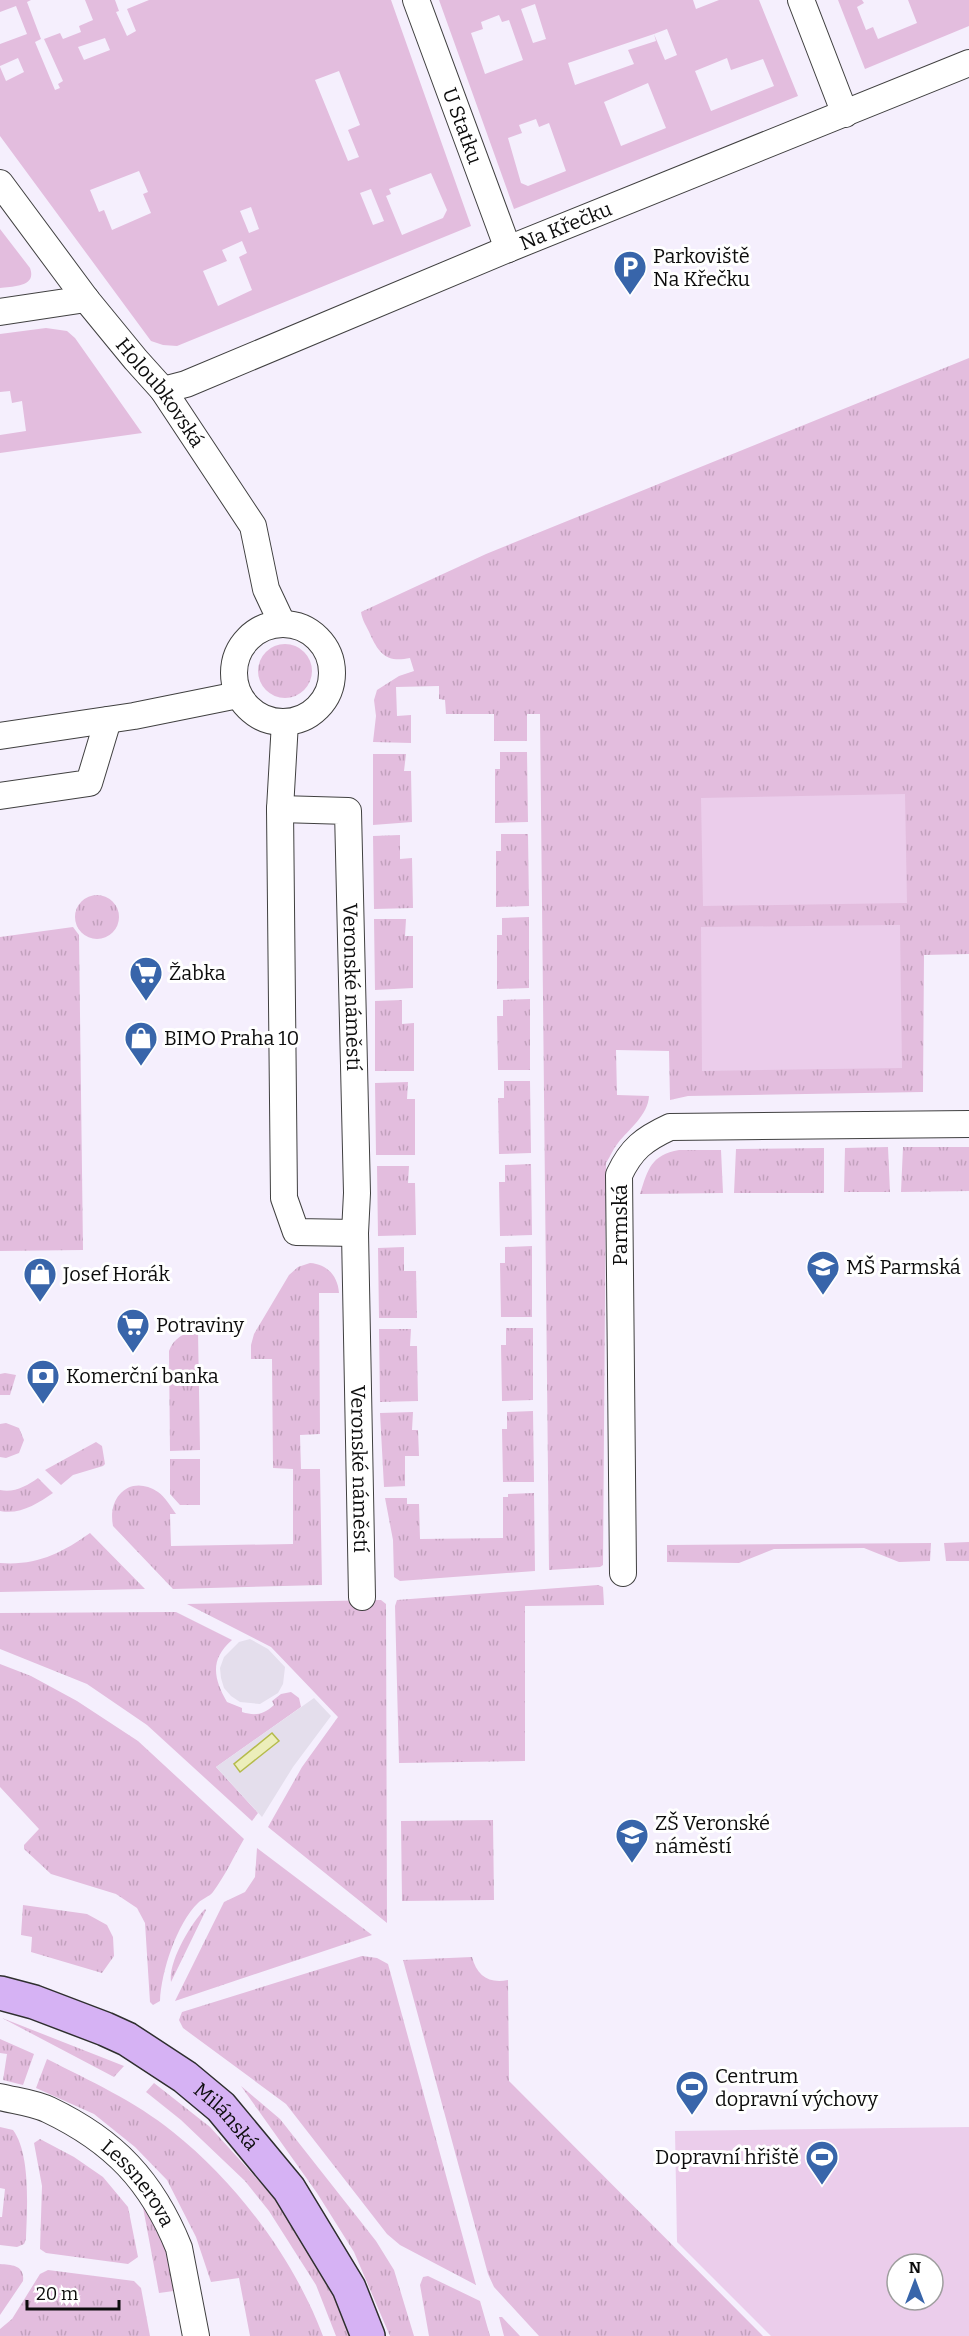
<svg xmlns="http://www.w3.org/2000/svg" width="969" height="2336" viewBox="0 0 969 2336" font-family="Bitter,serif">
<defs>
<pattern id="grass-tufts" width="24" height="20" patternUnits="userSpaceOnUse" patternTransform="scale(1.5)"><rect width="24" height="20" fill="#e3bdde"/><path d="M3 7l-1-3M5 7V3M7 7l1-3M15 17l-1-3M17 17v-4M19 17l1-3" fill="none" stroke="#c2a1bd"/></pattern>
</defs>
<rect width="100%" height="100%" fill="#f5effd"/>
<!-- grass -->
<path fill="url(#grass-tufts)" d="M969,358v596l-45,1 -1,137 -235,4 -18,4 -1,-49 -53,-1 1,45 32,1c-1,19 -20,33 -31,47 -5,6 -8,14 -12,20l-3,402 -3,2 -51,3 -9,-856h-13v27h-33v-27h-48l-1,-14 -6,-1v-13l-43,1 1,29 14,-1v28l-38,-1 3,-26 -2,-16 3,-10 22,-14 15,-5 -4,-13c-23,5 -31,-4 -40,-24 -3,-7 -8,-14 -9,-22l125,-58z
M258 671a27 27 0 1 1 54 0a27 27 0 1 1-54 0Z
M500,752h27l1,70 -33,1v-54h5z
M373,754h33l-2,17h7l1,51 -39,3z
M501,834h27l1,72 -33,1v-56h5z
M400,835v24l12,-1 1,50 -39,1 -1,-73z
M75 917a22 22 0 1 1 44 0a22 22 0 1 1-44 0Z
M529,917v71l-32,1v-54h5v-17z
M374,919h32l-1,17h8v52l-38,2z
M73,927l6,8 4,315 -83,1v-314z
M530,999v71h-32l-1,-54h6v-16z
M402,1000v24l12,-1v48h-39v-70z
M504,1081h26l1,72 -32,1 -1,-56h6z
M408,1082l-1,17h8v56h-39l-1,-72z
M888,1147l2,45h-46l1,-44z
M903,1147h66v44l-68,1z
M824,1148v45h-90l2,-44z
M679,1150h42l2,43 -83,1c8,-25 11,-39 39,-44z
M531,1164l1,71 -32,1 -1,-54h6v-17z
M377,1166h32l-1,17h7l1,52 -38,1z
M532,1246v71h-31l-1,-54h5v-16z
M404,1247v24h12l1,47h-38l-1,-70z
M310,1263c17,1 28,13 29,30h-20l1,141 -20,1 1,34h19l2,116 -149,4 -60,-63c-6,-30 18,-52 45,-34 7,5 13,15 18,22h-6l1,32 122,-2v-75l-20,-1 -1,-109h-21v-14l3,-11 35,-59 9,-8z
M506,1328h27v72l-31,1 -1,-56h5z
M379,1329h32l-1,17h7l1,55 -38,1z
M198,1331l2,119 -30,1 -1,-100c4,-12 16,-20 29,-20z
M5,1373l11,2 -6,20h-10v-21z
M533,1411l1,71h-31l-1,-53h5v-17z
M413,1412l-1,18h6l1,26h-14v30h2l-23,1 -4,-74z
M6,1423l13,5 5,12 -5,13 -13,5 -6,-1v-33z
M96,1442l6,4 3,18 -2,2 -30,9 -12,10 -16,-15z
M170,1459h30v46h-20l-10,-11z
M38,1478l15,15c-16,11 -33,22 -53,18v-21c14,3 27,-4 38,-12z
M534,1493l1,78 -135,10 -6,-4 -1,-37 -8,-42h22v6h12l1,35 83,-1v-41h5v-3z
M90,1533l55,56 -145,3v-29c36,3 62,-10 90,-30z
M969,1542v19h-23l-2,-18z
M931,1543l-1,18 -31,1 -35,-14 -90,1 -35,14 -72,-1v-17z
M598,1585l5,2 1,18 -79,1v155l-126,2 -4,-157 2,-6z
M381,1600l5,4 1,319 -119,-96 34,-60 36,-50 -67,-70 -84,-43z
M176,1612l56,28c-23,20 -18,39 -5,62l15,6v4c13,4 21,3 32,-7l-2,-4 9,-7 10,-2 8,6 2,9 -85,60 42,46 -6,8 -105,-96 -60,-41 -87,-35v-36z
M0,1664l31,12 46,25 61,40 106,98c-10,17 -19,37 -31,53 -4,5 -10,6 -15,11 -21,20 -37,69 -38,98l-7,4 -3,-3 -5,-79 -8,-15 -21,-14 -65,-20 -27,-25v-4l15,-16 -39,-42z
M493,1820l1,80 -92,1 -1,-80z
M257,1848l115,87 -197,66 49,-99 21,-10 10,-15z
M23,1905l64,9 20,11 6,12 1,19 -12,17 -71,-21 1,-15 -11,-2z
M205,1909l1,1 -35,72c-3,-20 20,-59 34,-73z
M362,1956l15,2 11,6 88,321 -76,-40 -13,-11 -101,-130 -103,-76 -4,-8 3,-8z
M472,1957c5,19 17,27 36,23l1,101 254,255h-224l-45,-49 -6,-13 -85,-314z
M2,2018l122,48 -10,11z
M0,2039l34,15 -11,31 -20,-5 4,-26 -7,-1z
M47,2059c43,22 88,42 126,73 64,51 121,127 150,204h-73l-11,-58 -28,4 -15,-45 -29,-57 -32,-33 -41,-33 -58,-26z
M154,2083l56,44 79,87 48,84 13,38h-14l-20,-51 -47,-74 -24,-30 -64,-61 -35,-28z
M241,2086l39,33 96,122 18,29 20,66h-24l-36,-84 -37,-59z
M0,2127l13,3c18,24 14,80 13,109l-2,5 -7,3 -17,-2v-28h2l3,-28 -5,-1z
M40,2139l34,18 29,20 25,30 10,50 -10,7 -82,-11 -6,-4 2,-63 -8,-43z
M142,2202l31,62 8,26 -22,3z
M0,2264c12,1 25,1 23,17l-23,34z
M48,2270l86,11 7,7 9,48h-150v-7l12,-10 28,-45z
M428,2276l52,25 10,35h-61l-9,-51 3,-8z
M499,2317h3l18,19h-16z"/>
<!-- garden -->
<path fill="#e3bdde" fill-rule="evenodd" d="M0,0h31l-4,2 14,37 -6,3 20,48 5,-2 -2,-4 5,-3 -19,-42 16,-6 3,6 18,-7 -2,-6 14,-6 -8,-20h30l4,11 -3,1 11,24 9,-5 -9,-22 22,-9h242l80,226 -294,120 -14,-1 -12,-4 -151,-205v-69l6,14 18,-9 -6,-14 -18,8v-22l27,-10 -11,-28 -16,6zM105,38l5,12 -26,10 -6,-13zM339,71l21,54 -12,5 11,27 -11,4 -33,-81zM139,171l9,21 -5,2 8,19 -39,17 -8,-20 -5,2 -9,-22zM431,173l16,37 -4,8 -41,17 -16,-39 5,-2 -2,-5zM371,189l13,32 -11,4 -13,-32zM251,207l8,22 -10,4 -9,-22zM242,241l5,12 -8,4 13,33 -34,16 -15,-35 24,-10 -5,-11z
M439,0h254l3,9 23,-9h40l39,96 -284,113zM535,4l11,35 -13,4 -12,-34zM499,15l3,7 7,-2 14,40 -38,14 -14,-41 12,-4 -2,-7zM667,29l10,26 -12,5 -11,-26zM654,34l2,7 -28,9 6,14 -59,21 -7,-22zM727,58l4,12 32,-11 11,27 -63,25 -16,-40zM648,83l18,45 -45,18 -17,-44zM536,119l3,8 10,-4 17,48 -38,15 -7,-3 -13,-45 14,-5 -3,-8z
M838,0h24l2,3 -7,4 9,23 7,-3 5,12 39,-16 -9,-23h61v26l-104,43z
M0,229l30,39c7,19 -17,18 -30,20z
M46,328l21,3 8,7 67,95 -142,20v-18l26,-4 -4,-30 -10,2 -2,-12 -10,1v-58z"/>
<!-- pitch -->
<path fill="#ebcdeb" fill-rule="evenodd" d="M905,794l2,109 -204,3 -2,-108z
M900,925l2,143 -200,3 -1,-144z
M969,2127v209h-198l-94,-94 -2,-111zM897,2264h36v36h-36z"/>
<!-- plaza -->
<path fill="#e4deec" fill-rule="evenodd" d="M250,1639l18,10 17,18 -2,17 -5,9 -18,11 -20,-2 -9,-6 -7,-8 -3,-10 -1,-10 4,-11 15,-15z
M314,1698l17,18 -38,51 -31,50 -46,-50zM272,1733l7,8 -39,31 -6,-8z"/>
<!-- water -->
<path fill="#eceeba" stroke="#b5bb4b" stroke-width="1.5" d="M272,1733l7,8 -39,31 -6,-8z"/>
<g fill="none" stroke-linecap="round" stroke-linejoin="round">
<!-- street casing -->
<g stroke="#404040" stroke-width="28">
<g id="street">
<path id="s1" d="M416,0l92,249"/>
<path d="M801,0l44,114"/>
<path id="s2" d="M0,183l86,116 50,61 27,30 90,136 13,63 16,34"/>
<path d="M0,312l86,-13"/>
<path id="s3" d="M163,390l23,-6 322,-135 461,-186"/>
<circle cx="283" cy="673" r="49"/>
<path d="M285,722l-5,87 4,389 12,34 59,1"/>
<path d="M0,736l134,-20 104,-21"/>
<path d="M0,796l89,-13 19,-63"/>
<path id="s4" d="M280,809l68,2 9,382 -2,40 7,364"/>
<path d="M623,1573l-4,-398c12,-26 25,-36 51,-48l299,-3"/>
<path id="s5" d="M0,2097c16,4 35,6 49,13 65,31 103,71 130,138l17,88"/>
</g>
</g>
<!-- secondary casing -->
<g stroke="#2f2f2f" stroke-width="36">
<g id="secondary">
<path id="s6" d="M0,1993l34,9 71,27 22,10 58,38 36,30 68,82 60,99 19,48"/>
</g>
</g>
<!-- street -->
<use href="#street" stroke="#fff" stroke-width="26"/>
<!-- secondary -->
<use href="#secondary" stroke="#d6b2f4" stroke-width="33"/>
</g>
<!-- icons -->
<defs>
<g id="parking-pin" transform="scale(1.725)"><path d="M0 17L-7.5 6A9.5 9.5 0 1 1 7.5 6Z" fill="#3865aa" stroke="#fff"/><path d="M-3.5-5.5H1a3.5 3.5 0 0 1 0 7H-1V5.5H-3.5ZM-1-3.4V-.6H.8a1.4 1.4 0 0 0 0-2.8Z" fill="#fff"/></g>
<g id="supermarket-pin" transform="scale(1.725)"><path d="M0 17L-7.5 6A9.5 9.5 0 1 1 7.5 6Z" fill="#3865aa" stroke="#fff"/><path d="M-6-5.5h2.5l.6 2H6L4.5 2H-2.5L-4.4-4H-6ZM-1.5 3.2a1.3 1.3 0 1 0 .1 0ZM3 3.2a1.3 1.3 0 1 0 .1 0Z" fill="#fff"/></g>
<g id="shop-pin" transform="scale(1.725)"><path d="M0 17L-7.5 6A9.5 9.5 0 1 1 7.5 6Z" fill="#3865aa" stroke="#fff"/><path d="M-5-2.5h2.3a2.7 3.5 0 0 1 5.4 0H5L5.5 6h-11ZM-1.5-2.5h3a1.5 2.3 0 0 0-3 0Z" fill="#fff"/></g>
<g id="school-pin" transform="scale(1.725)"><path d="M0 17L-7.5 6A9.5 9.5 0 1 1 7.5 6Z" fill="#3865aa" stroke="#fff"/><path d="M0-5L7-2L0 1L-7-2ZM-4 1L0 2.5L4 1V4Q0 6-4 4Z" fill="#fff"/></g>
<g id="bank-pin" transform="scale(1.725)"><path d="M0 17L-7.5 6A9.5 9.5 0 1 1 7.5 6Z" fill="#3865aa" stroke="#fff"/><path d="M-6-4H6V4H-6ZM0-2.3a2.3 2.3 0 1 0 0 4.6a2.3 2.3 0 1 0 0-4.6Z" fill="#fff"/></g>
<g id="stadium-pin" transform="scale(1.725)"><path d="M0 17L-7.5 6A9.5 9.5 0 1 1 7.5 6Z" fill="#3865aa" stroke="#fff"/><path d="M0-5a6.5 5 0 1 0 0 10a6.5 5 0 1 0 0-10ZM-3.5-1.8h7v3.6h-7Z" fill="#fff"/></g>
</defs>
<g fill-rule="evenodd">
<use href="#parking-pin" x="630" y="267"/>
<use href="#supermarket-pin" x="146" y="973"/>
<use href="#shop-pin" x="141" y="1038"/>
<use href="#school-pin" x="823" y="1267"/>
<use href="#shop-pin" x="40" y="1274"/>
<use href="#supermarket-pin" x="133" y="1325"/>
<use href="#bank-pin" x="43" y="1376"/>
<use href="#school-pin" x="632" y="1835"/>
<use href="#stadium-pin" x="692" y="2087"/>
<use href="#stadium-pin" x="822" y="2157"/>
</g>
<g text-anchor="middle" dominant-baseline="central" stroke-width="6" stroke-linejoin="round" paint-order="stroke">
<!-- street labels -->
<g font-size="20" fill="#0d0d0d" stroke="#fff">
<text stroke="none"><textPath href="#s1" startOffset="134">U Statku</textPath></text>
<text stroke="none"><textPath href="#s3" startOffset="435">Na Křečku</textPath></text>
<text stroke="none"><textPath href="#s2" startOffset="264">Holoubkovská</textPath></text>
<text stroke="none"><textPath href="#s4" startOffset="244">Veronské náměstí</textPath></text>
<text transform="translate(620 1225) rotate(-90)">Parmská</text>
<text stroke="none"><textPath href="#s4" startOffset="726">Veronské náměstí</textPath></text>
<text stroke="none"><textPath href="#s6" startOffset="262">Milánská</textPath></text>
<text stroke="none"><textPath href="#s5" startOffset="168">Lessnerova</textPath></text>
</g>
<!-- poi labels -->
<g font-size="20" fill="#0d0d0d" stroke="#fff" text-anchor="start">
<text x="653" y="256">Parkoviště<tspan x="653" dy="23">Na Křečku</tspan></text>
<text x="169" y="973">Žabka</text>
<text x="164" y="1038">BIMO Praha 10</text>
<text x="846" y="1267">MŠ Parmská</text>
<text x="63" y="1274">Josef Horák</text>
<text x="156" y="1325">Potraviny</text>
<text x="66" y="1376">Komerční banka</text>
<text x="655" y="1823">ZŠ Veronské<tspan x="655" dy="23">náměstí</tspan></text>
<text x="715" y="2076">Centrum<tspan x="715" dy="23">dopravní výchovy</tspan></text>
<text x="799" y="2157" text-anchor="end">Dopravní hřiště</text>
</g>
</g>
<!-- north arrow -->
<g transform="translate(915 2282)"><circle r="28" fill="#ffffff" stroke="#9e9e9e" stroke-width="1.5"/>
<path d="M0-4.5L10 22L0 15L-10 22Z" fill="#3865aa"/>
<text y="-9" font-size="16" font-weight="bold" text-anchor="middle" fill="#0d0d0d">N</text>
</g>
<!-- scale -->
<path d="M27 2300v9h92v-9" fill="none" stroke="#0d0d0d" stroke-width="3"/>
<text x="36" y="2300" font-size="18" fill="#0d0d0d" stroke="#ffffff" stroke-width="4.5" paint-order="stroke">20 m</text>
</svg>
